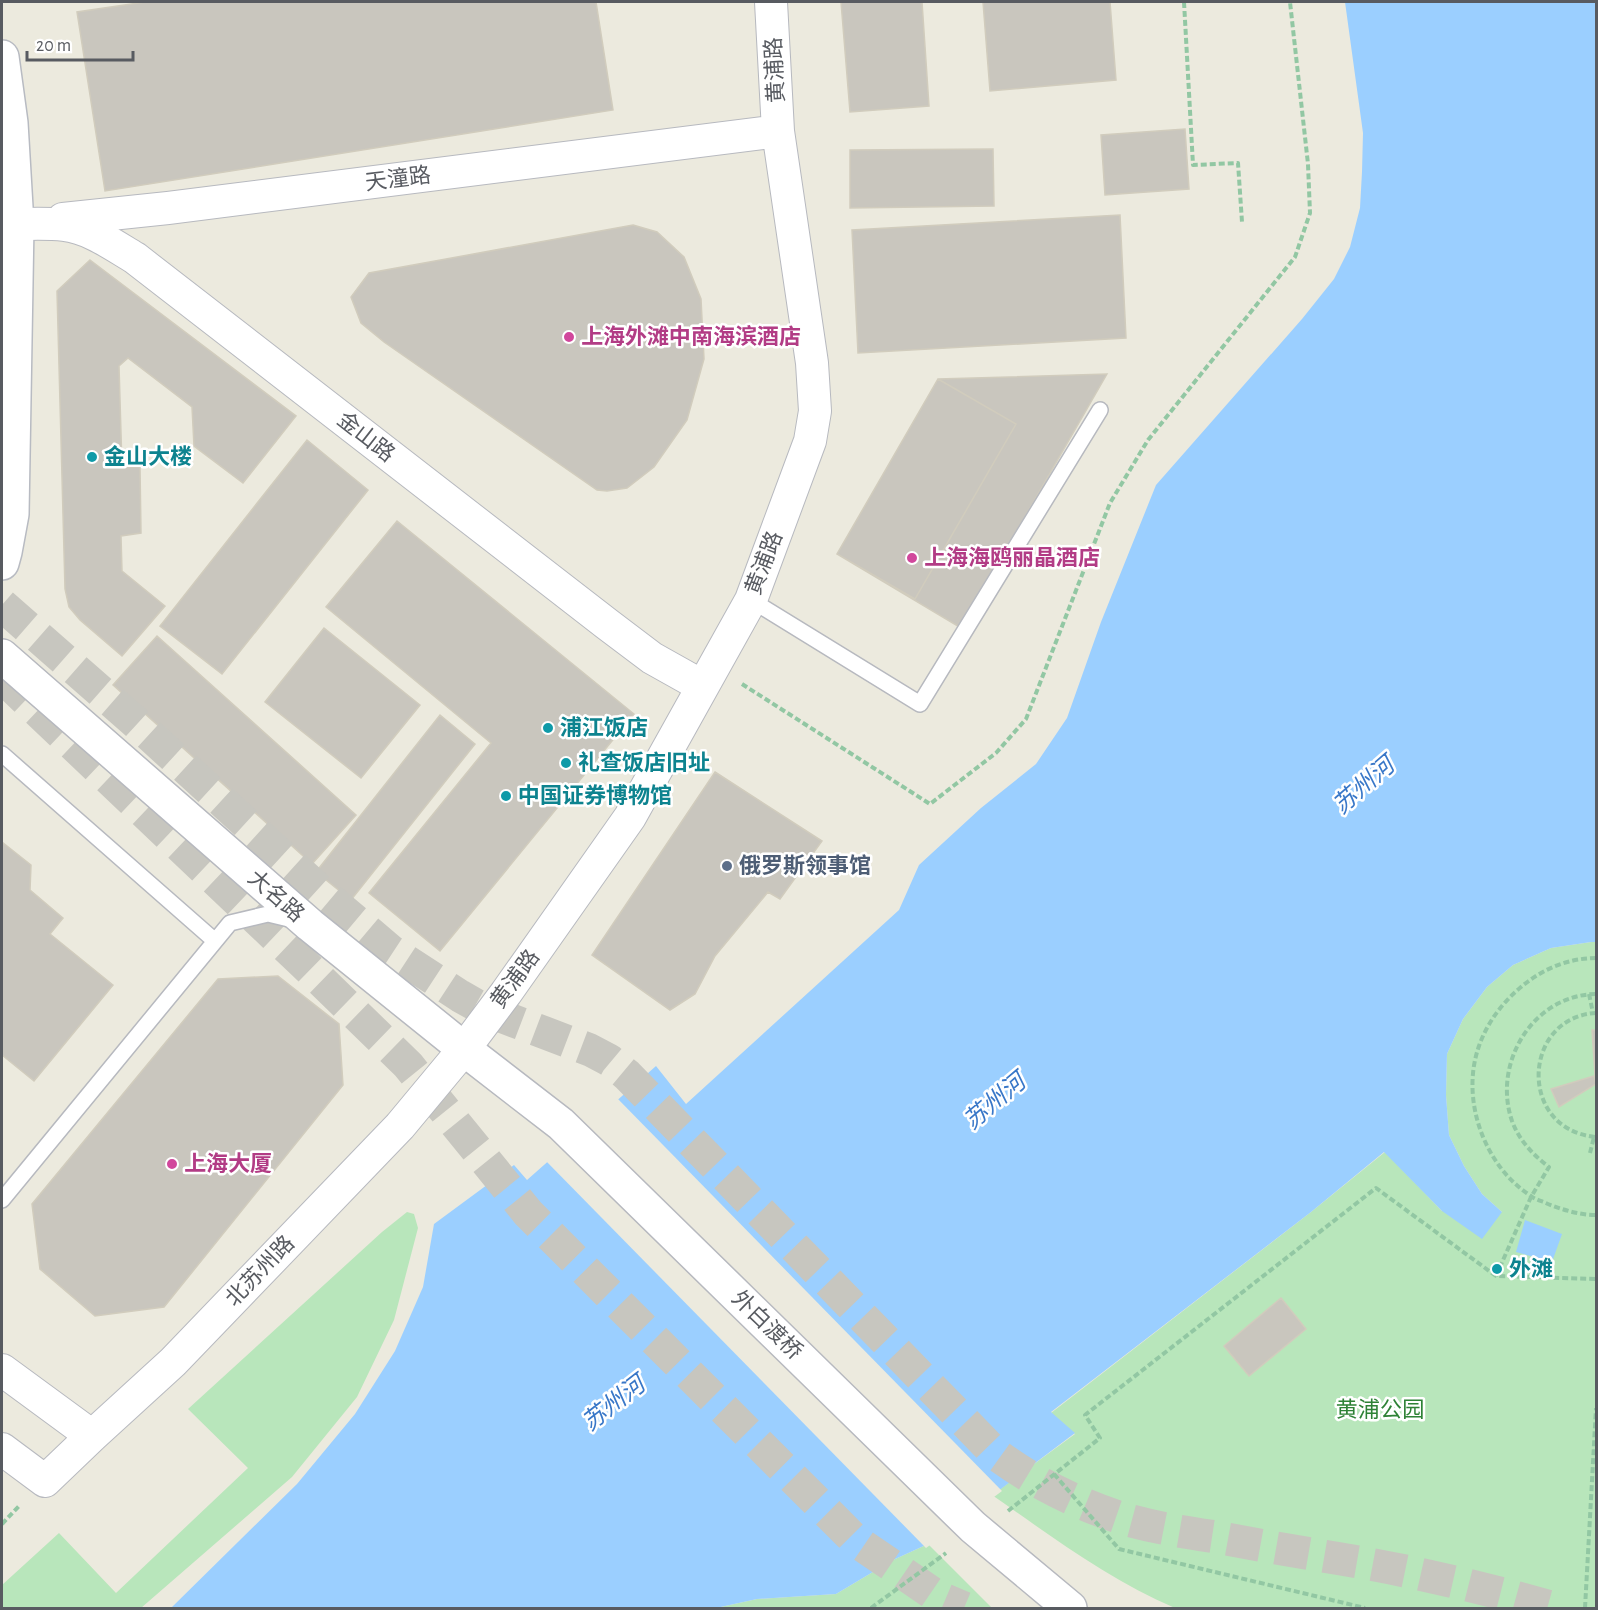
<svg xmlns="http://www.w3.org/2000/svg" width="1598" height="1610" viewBox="0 0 1598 1610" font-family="'Alegreya Sans','Noto Sans SC',sans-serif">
<rect width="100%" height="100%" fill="#eceade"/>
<!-- green -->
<path fill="#b8e6bb" d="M1591,942h5v666h-421c-66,-28 -124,-72 -183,-113l83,-61 -24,-21 260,-201 74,-60 57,59 60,1 -20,-18 -18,-28 -15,-31 -3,-40 1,-41 16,-35 24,-32 26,-22 38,-17z
M407,1212l7,2 4,14 -24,92 -37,77 -65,80 -151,131h-139v-23l57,-52 57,60 132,-125 -60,-59 194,-177z
M928,1544l64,64h-276l41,-9 79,-5 57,-34z"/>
<!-- water -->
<path fill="#9bcfff" d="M1345,2h251v940h-5l-40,6 -38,17 -26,22 -24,32 -16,35 -1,41 3,40 15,31 18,28 20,18 -20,27 -40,-28 -58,-59 -73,60 -260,200 24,21 -147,111 -35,16 -57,34 -79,5 -41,9h-545l126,-124 58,-70 40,-63 28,-64 11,-63 80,-59 13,15 129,-114 30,38 213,-194 20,-45 62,-57 55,-44 31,-46 34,-96 55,-137 146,-166 32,-40 16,-32 10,-39 2,-36 1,-39z
M1525,1220l37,14 -10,28 -36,-10z"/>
<!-- pier -->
<path fill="#eceade" d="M616,1097l386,394 -76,57 -381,-388z"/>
<!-- building -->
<path fill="#c9c6be" stroke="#d1ccbd" stroke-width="1.5" d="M145,2h451l17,108 -508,81 -28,-179z
M841,2h81l7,104 -79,6z
M983,2h127l6,78 -126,11z
M1185,129l4,60 -84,6 -4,-60z
M993,149l1,57 -144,2v-58z
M1120,215l6,123 -268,15 -6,-123z
M633,225l24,7 27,25 17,42 3,60 -17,61 -33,47 -27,21 -20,3 -10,-1 -213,-148 -23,-19 -10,-26 18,-24z
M90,260l206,156 -53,67 -49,-37 -2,-39 -64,-49 -9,8 3,101h18l1,66 -20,3 1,35 43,35 -43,50 -42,-36 -11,-13 -4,-18 -8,-298z
M1107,374l-146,254 -124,-74 101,-175z
M938,379l78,45 -101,175 -78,-45z
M307,440l61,50 -146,184 -62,-48z
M397,521l237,193 -194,237 -71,-58 122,-150 -165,-136z
M324,628l96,77 -59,73 -96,-76z
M157,636l199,179 -44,49 -199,-179z
M440,715l35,29 -124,156 -35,-28z
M715,772l107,69 -42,58 -12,-7 -53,64 -20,38 -25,16 -78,-55z
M2,842l29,23 -1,25 33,28 -13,16 63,51 -79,96 -32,-26z
M278,976l61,48 4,61 -179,222 -69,9 -55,-47 -8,-65 186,-225z
M1592,1030h4v45h-1z
M1594,1076l2,8 -37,23 -8,-18z
M1281,1298l25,31 -57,47 -25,-30z"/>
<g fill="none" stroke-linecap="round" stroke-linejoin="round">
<!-- primary-tunnel -->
<path stroke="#c7c6bf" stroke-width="33" stroke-dasharray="33 16" stroke-linecap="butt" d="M2,605l131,115 194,177 64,54 69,45 25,14 105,40 19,10 18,15 370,380c37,27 77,47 121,62 32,10 65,15 98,20 42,8 83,15 125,22 72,12 143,29 213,49
M2,677l298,283 108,105 120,148 328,328 82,56 26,11"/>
<!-- service casing -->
<g stroke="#b7b9bf" stroke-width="18">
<path id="service" d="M751,600l169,104 180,-294
M2,754l213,187
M2,1200l228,-277 38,-9 25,6"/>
</g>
<!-- minor casing -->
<g stroke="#b7b9bf" stroke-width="34">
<path id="minor" d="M63,219l105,-11 610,-77
M17,224c15,0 32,-1 47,1 26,3 49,20 71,33l472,366 45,34 50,28
M2,1370l90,66
M2,1449l43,32 47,-45 81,-74 227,-236 64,-77 42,-56 124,-176 121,-217 59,-159 5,-30 -3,-48 -34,-232 -7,-129"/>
</g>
<!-- tertiary casing -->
<g stroke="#b7b9bf" stroke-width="36">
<path id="tertiary" d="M2,656l308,269 154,124 97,75 412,403 97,81"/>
</g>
<!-- secondary casing -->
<g stroke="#b8bbc2" stroke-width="36">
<path id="secondary" d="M2,57l9,66 6,101 -5,290 -7,38 -3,11"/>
</g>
<!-- path -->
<path stroke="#92c7a3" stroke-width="4" stroke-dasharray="6 3" stroke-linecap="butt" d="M1184,2l9,163 45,-2 4,59
M742,684l188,120 66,-51 30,-34 84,-216 38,-63 147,-183 15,-44 -2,-49 -18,-162
M1596,958c-27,0 -54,11 -75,29 -19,16 -34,36 -42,59 -19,53 5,120 52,150 5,4 11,5 17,8 15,6 32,11 48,11
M1589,994l4,19
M1596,1013c-74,4 -79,117 0,124
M1590,1153l4,-16
M1496,1276l35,-79 18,-30c-16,-12 -30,-27 -37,-46 -20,-58 21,-126 84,-127
M1054,1474l65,75 246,59
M1008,1511l92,-73 -15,-23 291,-227 120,88 100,3
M2,1524l18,-19
M871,1608l75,-55
M1585,1608l11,-200"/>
<!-- service -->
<use href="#service" stroke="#fff" stroke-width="15"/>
<!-- minor -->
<use href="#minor" stroke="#fff" stroke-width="32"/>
<!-- tertiary -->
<use href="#tertiary" stroke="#fff" stroke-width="33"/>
<!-- secondary -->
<use href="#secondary" stroke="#fff" stroke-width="33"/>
</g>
<!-- markers -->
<g fill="#d1479c" stroke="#fff" stroke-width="2">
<circle cx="569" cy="337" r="6"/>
<circle cx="912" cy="558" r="6"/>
<circle cx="172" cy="1164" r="6"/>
</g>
<g fill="#0f9aa8" stroke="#fff" stroke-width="2">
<circle cx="92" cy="457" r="6"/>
<circle cx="548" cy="728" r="6"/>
<circle cx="566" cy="763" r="6"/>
<circle cx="506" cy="796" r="6"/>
<circle cx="1497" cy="1269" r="6"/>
</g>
<circle fill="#5c6f8a" stroke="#fff" stroke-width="2" cx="727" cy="866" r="6"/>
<g text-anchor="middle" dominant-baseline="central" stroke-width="5" stroke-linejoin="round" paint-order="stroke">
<!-- street labels -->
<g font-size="22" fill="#585b61" stroke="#fff">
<text transform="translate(775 70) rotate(-93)">黄浦路</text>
<text transform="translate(398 179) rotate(-7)">天潼路</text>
<text transform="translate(366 437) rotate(38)">金山路</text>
<text transform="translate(764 563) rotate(-69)">黄浦路</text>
<text transform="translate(276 896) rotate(41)">大名路</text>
<text transform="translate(515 979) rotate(-54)">黄浦路</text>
<text transform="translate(260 1271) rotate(-46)">北苏州路</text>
<text transform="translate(767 1325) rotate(44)">外白渡桥</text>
</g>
<!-- hotel labels -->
<g font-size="22" font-weight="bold" fill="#b23c85" stroke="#fff" text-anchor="start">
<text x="581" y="337">上海外滩中南海滨酒店</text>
<text x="924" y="558">上海海鸥丽晶酒店</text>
<text x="184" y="1164">上海大厦</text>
</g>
<!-- culture labels -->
<g font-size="22" font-weight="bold" fill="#0d838f" stroke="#fff" text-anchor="start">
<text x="104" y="457">金山大楼</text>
<text x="560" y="728">浦江饭店</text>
<text x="578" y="763">礼查饭店旧址</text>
<text x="518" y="796">中国证券博物馆</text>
<text x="1509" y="1269">外滩</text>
</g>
<!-- service labels -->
<g font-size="22" font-weight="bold" fill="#4e5e75" stroke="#fff" text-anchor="start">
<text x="739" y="866">俄罗斯领事馆</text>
</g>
<!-- park labels -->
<g font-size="22" fill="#2e8236" stroke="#fff">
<text x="1380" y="1410">黄浦公园</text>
</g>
<!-- water labels -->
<g font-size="24" font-style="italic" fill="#3877c8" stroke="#fff">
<text transform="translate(1364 786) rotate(-41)">苏州河</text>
<text transform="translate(995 1102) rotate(-40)">苏州河</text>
<text transform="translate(614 1404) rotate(-38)">苏州河</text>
</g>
</g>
<!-- border -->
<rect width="1598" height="1610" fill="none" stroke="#585b61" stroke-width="6"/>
<!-- scale -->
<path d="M27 51v9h106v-9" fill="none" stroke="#585b61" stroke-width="3"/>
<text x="36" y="51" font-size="18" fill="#585b61" stroke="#ffffff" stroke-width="4.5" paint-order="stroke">20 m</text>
</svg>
